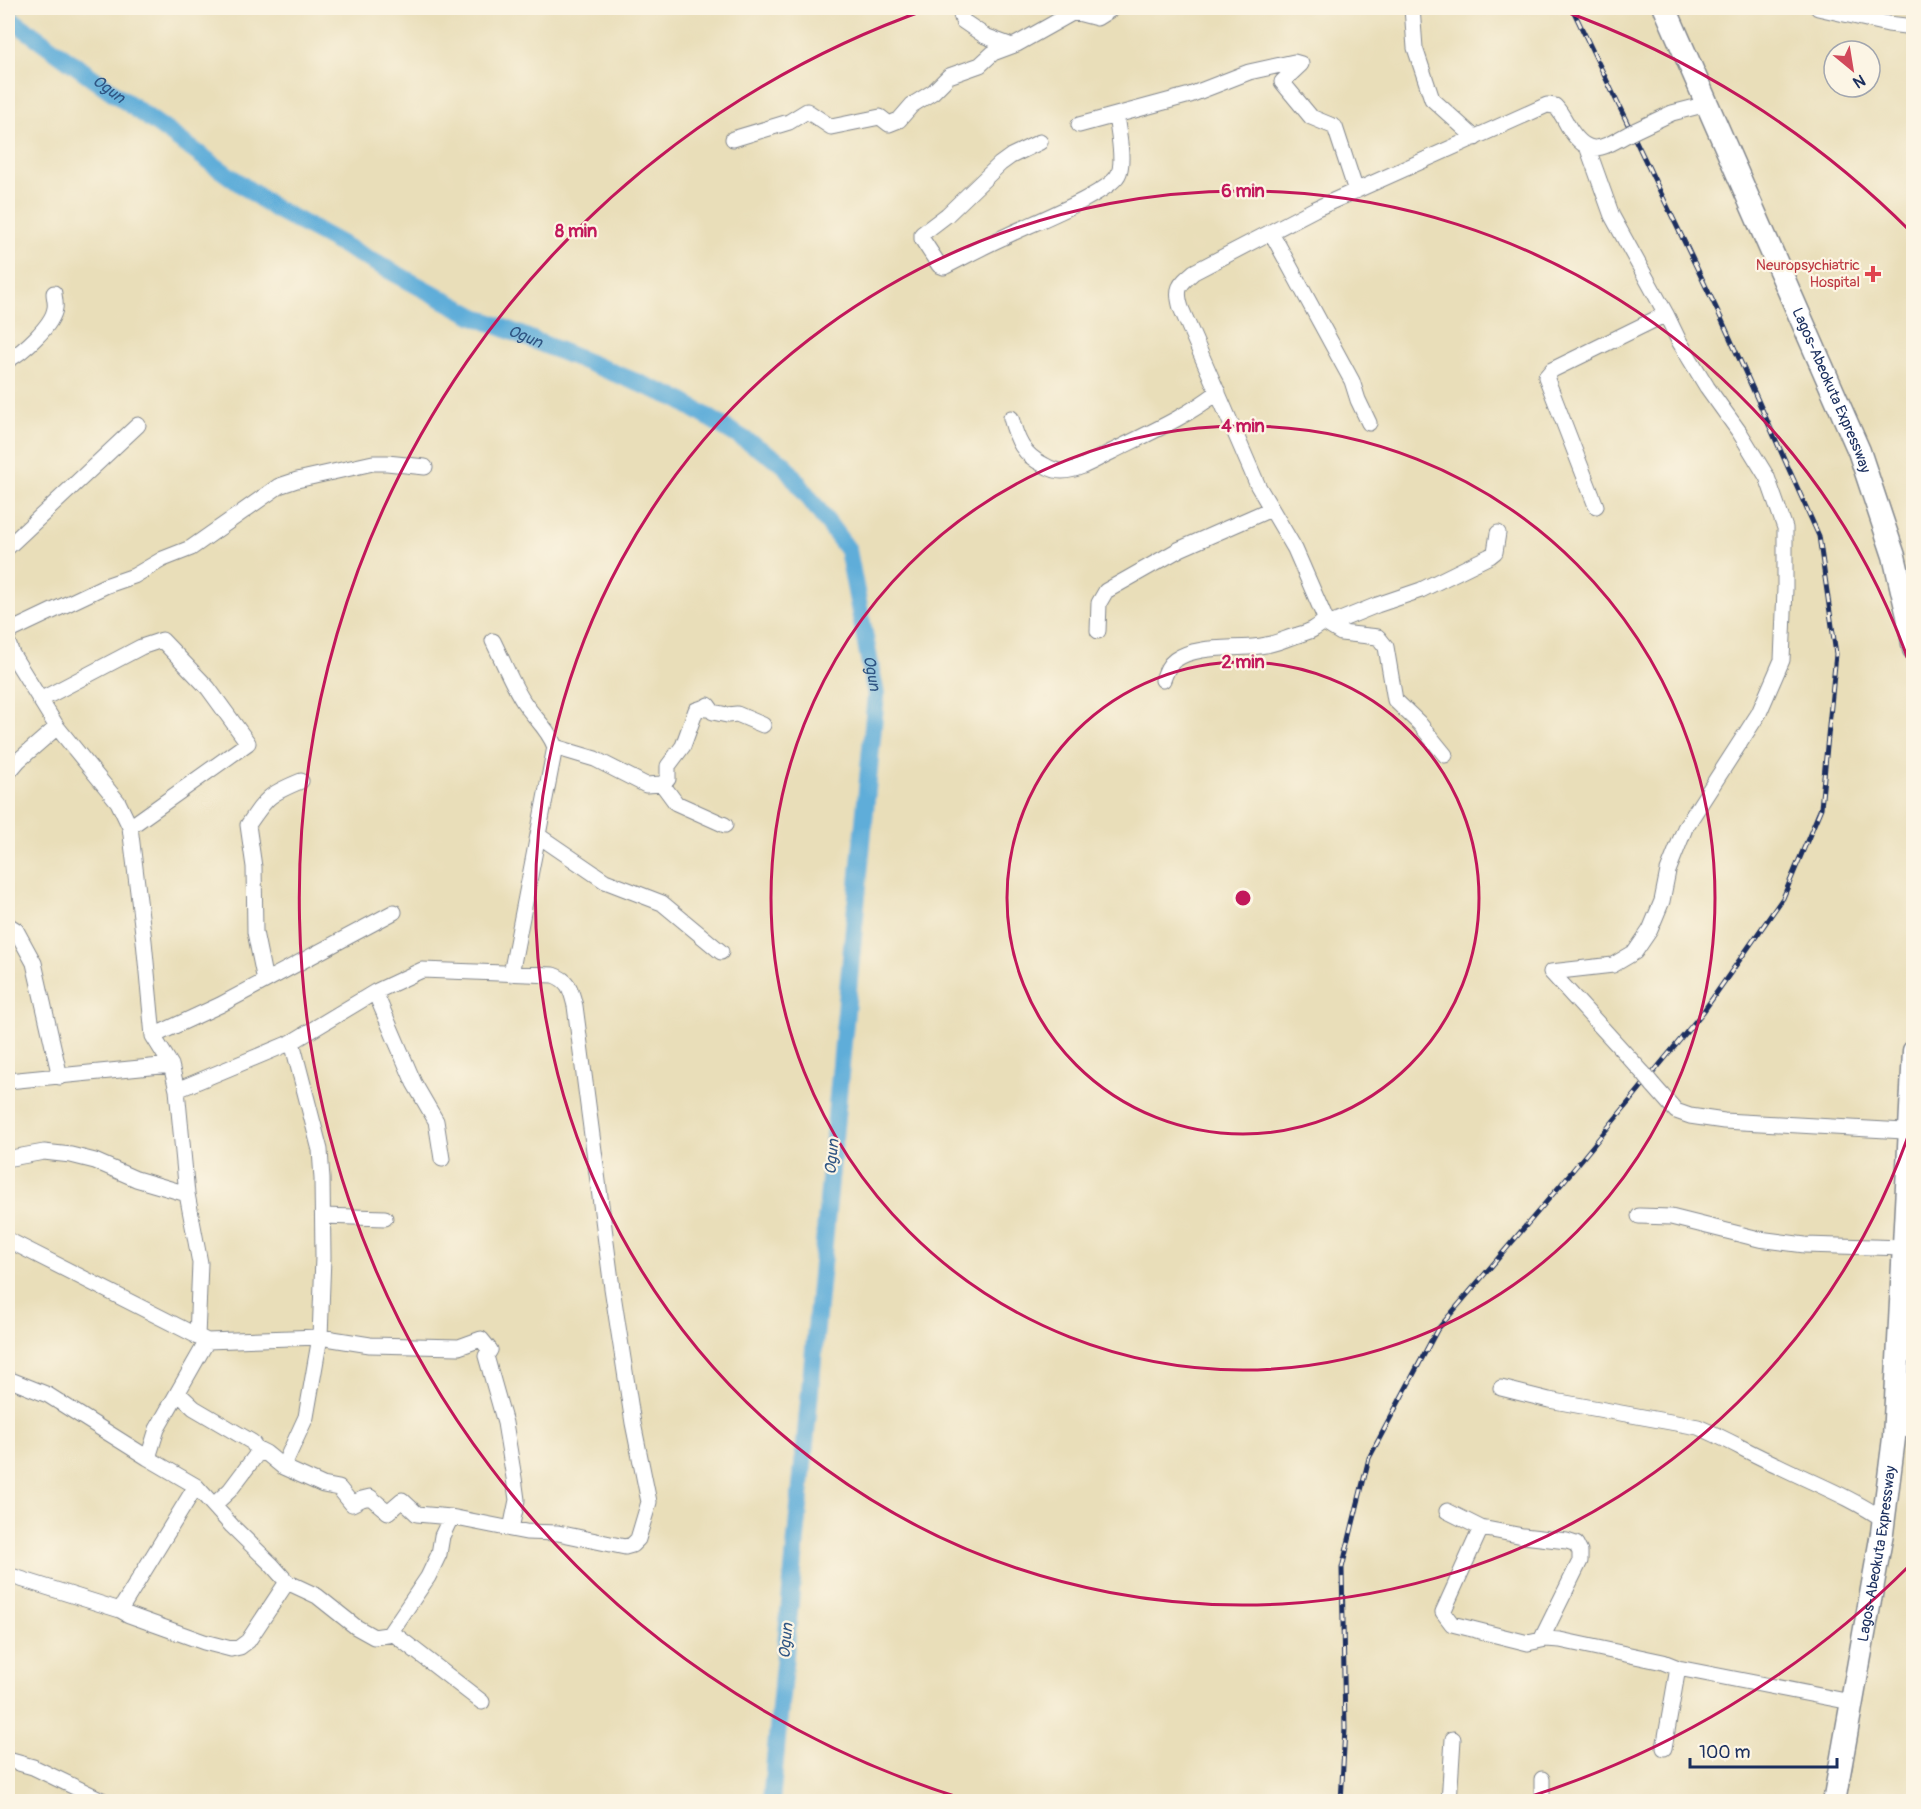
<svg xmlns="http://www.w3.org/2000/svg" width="1921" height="1809" viewBox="0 0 1921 1809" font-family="Pangolin,sans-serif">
<rect width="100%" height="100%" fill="#fcf5e5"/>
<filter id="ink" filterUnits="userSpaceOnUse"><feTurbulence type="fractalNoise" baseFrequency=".0167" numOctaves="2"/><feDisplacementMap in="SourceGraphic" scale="12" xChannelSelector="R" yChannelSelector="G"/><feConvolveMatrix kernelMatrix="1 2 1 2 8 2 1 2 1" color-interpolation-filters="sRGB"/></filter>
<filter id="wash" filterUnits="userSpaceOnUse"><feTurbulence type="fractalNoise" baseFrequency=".008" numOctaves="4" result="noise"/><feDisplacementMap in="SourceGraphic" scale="24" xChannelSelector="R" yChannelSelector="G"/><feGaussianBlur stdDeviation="1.35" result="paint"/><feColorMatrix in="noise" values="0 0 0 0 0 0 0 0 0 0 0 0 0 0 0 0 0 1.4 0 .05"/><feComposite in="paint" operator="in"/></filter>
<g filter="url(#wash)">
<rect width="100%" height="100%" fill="#e9deb9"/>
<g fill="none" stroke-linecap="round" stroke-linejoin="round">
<!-- river -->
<path stroke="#5fadd9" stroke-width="18" id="s1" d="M8,17l266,191 200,108 204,83 105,64 65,87 28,145 -105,1107"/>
</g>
</g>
<g filter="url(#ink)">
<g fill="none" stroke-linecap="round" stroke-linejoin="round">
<!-- minor casing -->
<g stroke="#82868c" stroke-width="17">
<path id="minor" d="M959,8l4,13 22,15 27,10
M1412,8l3,40 17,51 43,39
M1818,8l70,16 26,3
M1079,125l111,-30 59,-23 45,-10 7,2 -19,18 29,35 24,10 21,64
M1634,131l38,-18 35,-9
M733,139l56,-17 18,-11 24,16 49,-10 9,7 10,-4 13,-15 21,-13 16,-16 31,-11 13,-12 24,-9 57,-32 23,6 16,-10
M1040,142l-29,14 -11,8 -53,51 -25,19v5l17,26 5,2c20,-10 38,-20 58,-29 23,-12 105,-43 116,-63 7,-12 0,-44 -2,-59
M1271,232l81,149 6,19 11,23
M8,360c15,-8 45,-35 47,-52 1,-5 -1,-11 -1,-15
M1011,418c6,22 12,37 33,47 5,3 12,6 18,6 17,0 36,-13 51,-20 36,-18 73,-34 105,-59
M1596,506l-50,-129 6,-7 114,-56
M8,547l130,-122
M1328,625l49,-20 44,-15 69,-34 5,-4 3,-19
M1098,631l1,-28 7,-12 74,-42 91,-40
M8,632l97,-46 29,-10 29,-17 28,-11 88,-62 18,-6 76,-17h14l38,4
M493,641c10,20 18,41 30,60 10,16 25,27 32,46l40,12 51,26 16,-1 14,19 49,22
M8,643l4,11 45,73 61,75 12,25 14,114 9,95 18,29 6,25 10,104 13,69 -3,74
M1163,680c3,-8 5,-15 12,-20 23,-17 65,-9 91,-15 11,-2 21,-7 32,-10 10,-3 20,-6 27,-16
M40,700l101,-53 21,-7 46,48 40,55 -118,84
M1445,755l-26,-32 -24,-23 -9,-53 -8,-10 -37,-4 -13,-8 -33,-76 -37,-63 -77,-178c-6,-20 -2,-23 13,-36l121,-63 232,-104 8,1c6,6 9,13 13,20 20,33 33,23 62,7
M8,773l11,-13 38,-33
M662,784l6,-5v-13l15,-20 13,-36 6,-2 4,1 2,-4 5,7 14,3 10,-1 26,11
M539,836l66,45 57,22 59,49
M8,925l8,5 18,33 26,114
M1551,972l62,-7 22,-13 15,-22 12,-29 6,-30 17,-43 74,-115 23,-53 3,-71v-61l-18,-51 -27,-44 -33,-46 -28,-46 -13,-27 -54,-98 -24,-67
M1551,972l93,102
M511,974l44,-227
M265,981l-10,-49 -1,-65 -6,-42c19,-28 21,-31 53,-44
M375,992l39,91 22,38 6,38
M153,1036l67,-31 174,-93
M292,1042l28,108 2,29 1,78 -3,80 50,8 89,2 22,-8 9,11 -4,6 19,67 9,55 3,22 -6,29
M8,1081l163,-16
M1653,1085l23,26 14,5 34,5 180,10 7,3
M177,1090l115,-48 83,-50 47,-22 131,5c16,5 18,15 22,31l37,282 21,135 16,79 -11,37 -6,6 -7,2 -67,-14 -32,-1 -75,-15 -34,-3 -15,-14 -14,12 -18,-15 -8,2 -10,5 -13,-16 -16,-3 -40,-18 -17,-14 -9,1 -27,36 -16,15
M11,1158l33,-6 27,3 24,6 41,18 51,15
M323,1216l62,2
M1639,1216l32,1 88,22 46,6 100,3
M8,1240l199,101 113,-4 -14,80 -23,50
M8,1379l40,16 100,63 48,28 36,40 39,38 16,18 30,14 39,31 18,10 20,-3
M1501,1388l48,12 149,27c27,11 52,26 79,38 36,18 74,32 107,55
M178,1393l16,15 58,34 4,6 10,5
M1914,1425l-4,5h4
M148,1458l9,-29 50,-88
M1447,1511l34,17 42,8 44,5 9,3 4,8v9l-39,79
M451,1517l-9,19 -3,18 -11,23 -38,56 4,1 88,68
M1481,1528l-38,84 9,12 76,19 18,-4 14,1 103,22 15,6 173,34
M8,1575l112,35 76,-124
M120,1610l9,5 75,27 27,7 9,-2 8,-6 39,-59
M1664,1748l14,-80
M8,1760l25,7 73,35
M1449,1802l4,-63
M1542,1802v-23"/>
</g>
<!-- highway casing -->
<g stroke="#82868c" stroke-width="25">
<g id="highway">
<path id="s2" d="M1665,8l194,443 35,105 14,60 6,33"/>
<path id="s3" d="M1834,1802l48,-269 12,-95 20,-387"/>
</g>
</g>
<!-- minor -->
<use href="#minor" stroke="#fff" stroke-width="15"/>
<!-- highway -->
<use href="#highway" stroke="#fff" stroke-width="22"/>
<!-- rail casing -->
<g stroke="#1b2f5e" stroke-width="5">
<path id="rail" d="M1341,1802l4,-73 -3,-161 27,-110 68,-128 122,-143 144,-175 80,-114 38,-90 15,-154 -17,-118 -99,-220 -148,-308"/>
</g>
<!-- rail -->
<use href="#rail" stroke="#fcf5e5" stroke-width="3" stroke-dasharray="9" stroke-linecap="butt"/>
<!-- minor-bridge casing -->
<g stroke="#82868c" stroke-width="17" stroke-linecap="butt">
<path id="minor-bridge" d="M1630,133l4,-2
M1644,1074l9,11"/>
</g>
<!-- minor-bridge -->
<use href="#minor-bridge" stroke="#fff" stroke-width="15"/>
</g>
</g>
<!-- distance rings -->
<g fill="none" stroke="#c2185b" stroke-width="3">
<circle cx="1243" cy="898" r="236"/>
<circle cx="1243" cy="898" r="472"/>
<path d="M1913 1122A707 707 0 1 1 1913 674"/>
<path d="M1910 1565A943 943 0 0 1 1519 1800M967 1800A943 943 0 0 1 928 9M1558 9A943 943 0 0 1 1910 231"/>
</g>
<!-- markers -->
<path fill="#e0444e" stroke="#fcf5e5" stroke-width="2" d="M1870 265h6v6h6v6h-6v6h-6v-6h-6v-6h6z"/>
<g text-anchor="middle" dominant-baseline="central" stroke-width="4.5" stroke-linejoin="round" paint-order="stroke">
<!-- health labels -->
<g font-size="15" fill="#be3a42" stroke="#fcf5e5" text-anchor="end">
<text x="1860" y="265">Neuropsychiatric<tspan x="1860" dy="17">Hospital</tspan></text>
</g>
<!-- street labels -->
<g font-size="15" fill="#1b2f5e" stroke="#fcf5e5">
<text stroke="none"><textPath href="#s2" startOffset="417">Lagos-Abeokuta Expressway</textPath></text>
<text stroke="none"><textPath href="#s3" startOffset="252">Lagos-Abeokuta Expressway</textPath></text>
</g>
<!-- water labels -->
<g font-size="16" font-style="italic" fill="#2f5583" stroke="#fcf5e5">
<text stroke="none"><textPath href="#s1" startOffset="124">Ogun</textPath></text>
<text stroke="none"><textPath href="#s1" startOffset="610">Ogun</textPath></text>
<text stroke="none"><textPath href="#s1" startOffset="1132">Ogun</textPath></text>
<text transform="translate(832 1157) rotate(-85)">Ogun</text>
<text transform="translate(786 1641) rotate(-85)">Ogun</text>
</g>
</g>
<circle cx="1243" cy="898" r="9" fill="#c2185b" stroke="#fcf5e5" stroke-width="3"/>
<g font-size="18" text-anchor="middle" font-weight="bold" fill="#c2185b" stroke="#fcf5e5" stroke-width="4.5" stroke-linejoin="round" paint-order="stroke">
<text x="1243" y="197">6 min</text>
<text x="576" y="237">8 min</text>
<text x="1243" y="432">4 min</text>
<text x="1243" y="668">2 min</text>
</g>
<!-- margin -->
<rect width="1921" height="1809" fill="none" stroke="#fcf5e5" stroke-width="30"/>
<!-- north arrow -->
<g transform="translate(1852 69) rotate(150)"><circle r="28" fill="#fcf5e5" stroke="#a2a6af" stroke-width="1.5"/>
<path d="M0-4.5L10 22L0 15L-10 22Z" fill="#d1495b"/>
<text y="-9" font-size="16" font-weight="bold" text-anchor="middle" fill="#1b2f5e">N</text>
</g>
<!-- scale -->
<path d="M1690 1758v9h147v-9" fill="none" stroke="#1b2f5e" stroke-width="3"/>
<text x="1699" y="1758" font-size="18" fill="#1b2f5e" stroke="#fcf5e5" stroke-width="4.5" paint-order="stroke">100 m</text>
</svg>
